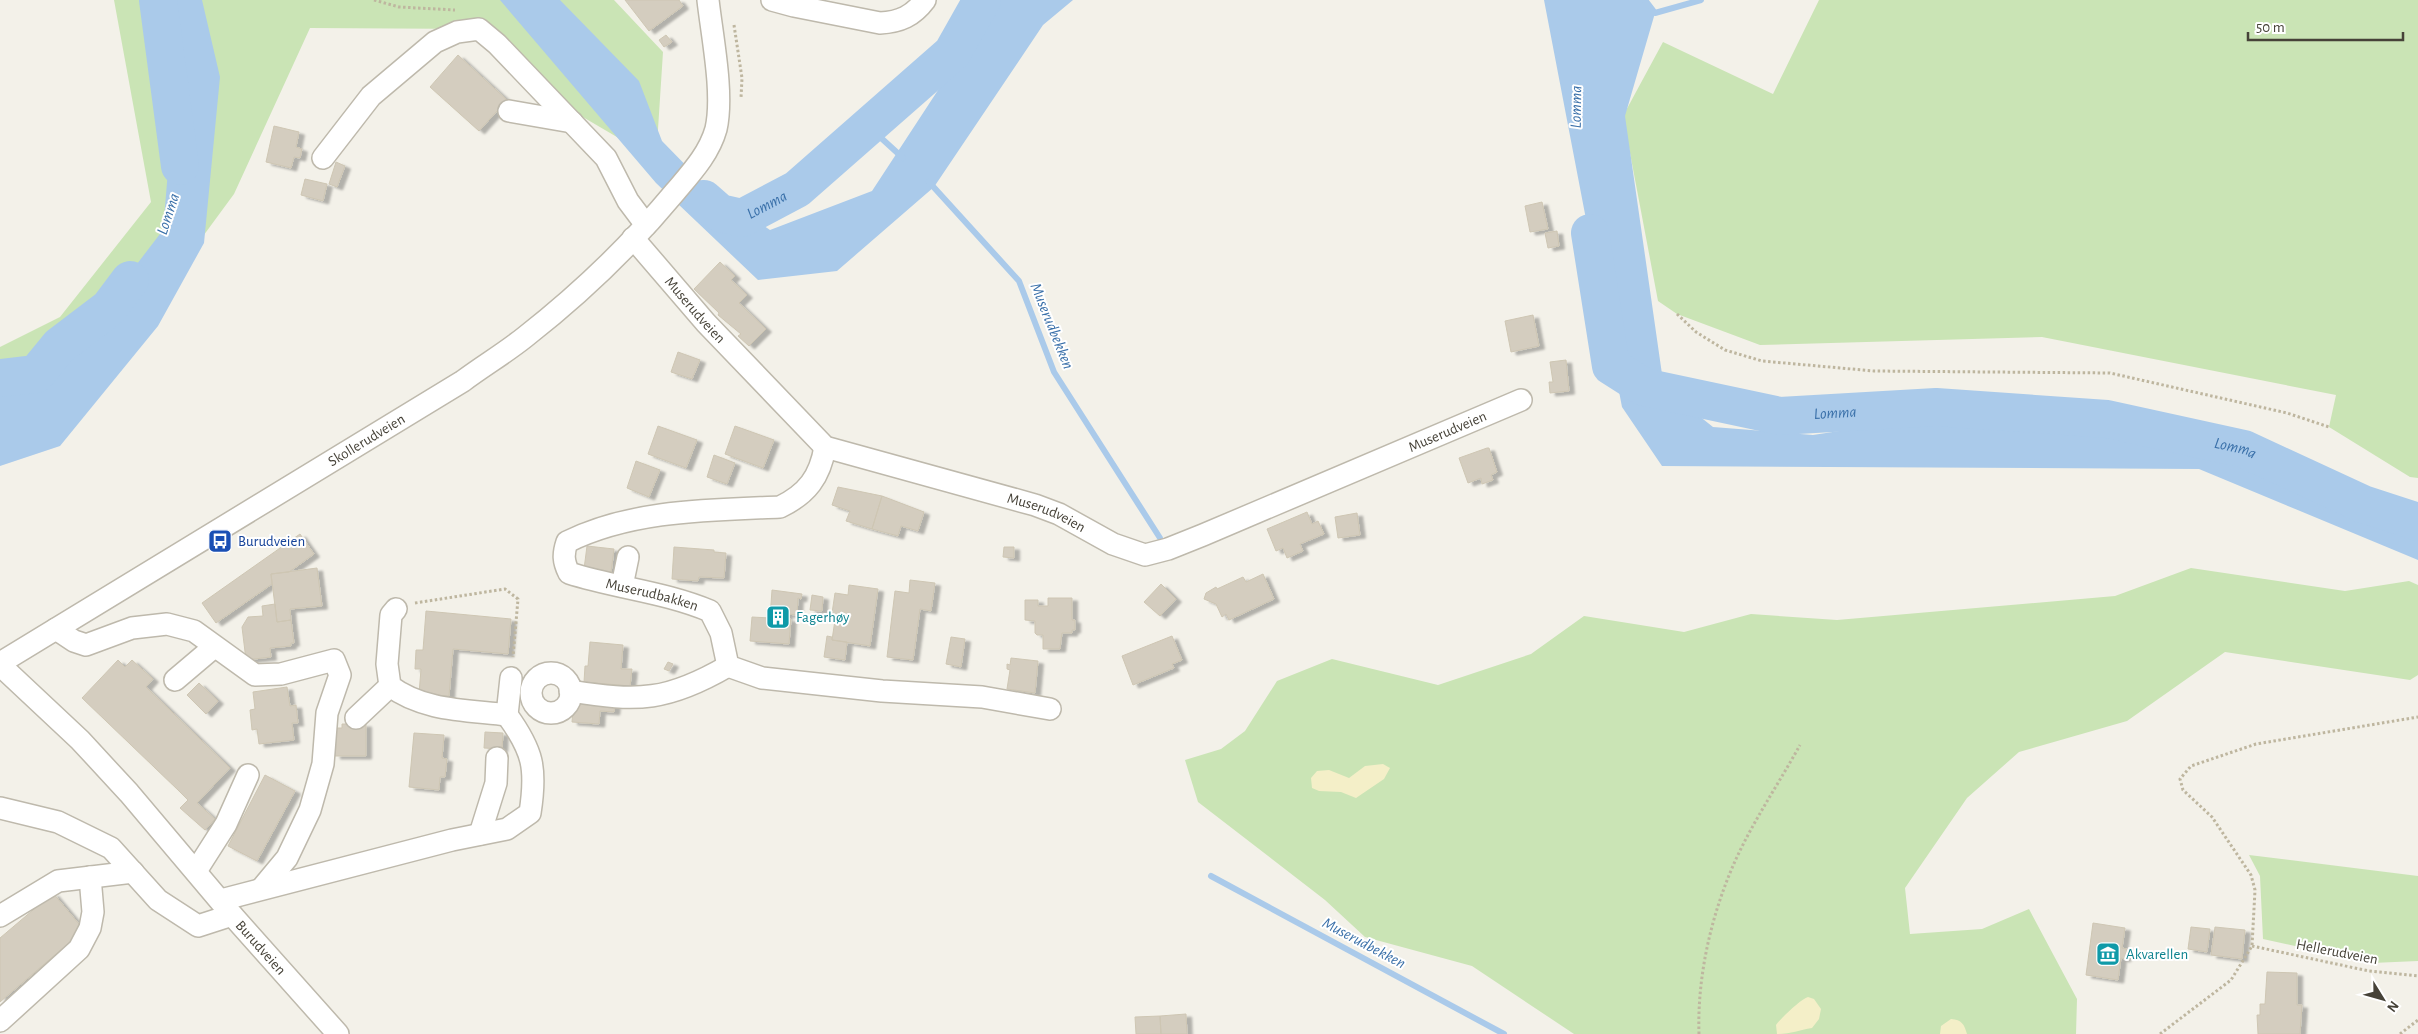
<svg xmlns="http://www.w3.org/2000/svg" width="2418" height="1034" viewBox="0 0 2418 1034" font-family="'Alegreya Sans',sans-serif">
<defs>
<filter id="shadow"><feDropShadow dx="5.5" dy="3" stdDeviation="1" flood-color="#0004"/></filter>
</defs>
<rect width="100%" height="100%" fill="#f3f1e9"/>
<!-- green -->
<path fill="#cae4b5" d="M114,0h500l49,52 -7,108 -114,-67 -63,-64 -169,-1 -76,166 -105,143 -129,87v-77l60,-30 91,-115z
M1819,0h599v478l-8,-1 -81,-50 7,-32 -294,-58 -282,8 -83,-31 -19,-13 -35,-185 40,-74 110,52z
M2191,568l154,23 64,-10 9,4v90l-8,5 -185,-28 -98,69 -108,31 -52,46 -62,90 5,46 72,-5 47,-20 48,90 -1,35h-502l-102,-68 -107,-29 -40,-37 -127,-98 -13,-42 36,-11 24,-18 32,-50 55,-22 106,26 93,-31 53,-38 100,16 67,-18 86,6 278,-24z
M2249,855l169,21v85l-46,2 -109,-24 -3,-63z"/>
<!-- sand -->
<path fill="#f4efc8" d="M1383,764l7,4 -6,11 -28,19 -15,-6 -22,-1 -7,-3 -1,-10 6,-7 12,-1 20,8 16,-12z
M1808,997l6,2 7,10 -2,10 -7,9c-13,2 -21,6 -35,6l-1,-9c5,-7 25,-26 32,-28z
M1951,1019c11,1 13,5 16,15h-27l1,-8z"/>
<!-- water -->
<path fill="#aacaea" d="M159,0h43l18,77 -16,166 -46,83 -98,120 -60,20v-80l55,-15 108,-141 10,-118z
M500,0h60l79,81 23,60 42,43 66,46 102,-39 125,-191h76l-30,25 -109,162 -97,84 -79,9 -102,-97z
M1544,0h103l8,13 -30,103 39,272 49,39 100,8 131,-20 238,25 169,58 67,11v51l-219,-91 -537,-3 -40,-59z"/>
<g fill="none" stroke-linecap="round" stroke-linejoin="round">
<!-- stream -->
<path stroke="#aacaea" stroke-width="6" d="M1645,0l10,13 46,-13
M868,126l35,32
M929,182l90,99 35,91 106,166
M1211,876l293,158"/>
<!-- river -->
<g stroke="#aacaea" stroke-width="38">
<path d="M158,0l22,166"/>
<path id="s1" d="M704,199l16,14 22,5 55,-29 155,-136 30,-53"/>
<path id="s2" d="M1590,233l21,133 33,21 136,29 156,-9 171,12 137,30 119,55 55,18"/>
<path d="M0,378l36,-4 23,-28 50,-38 21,-28"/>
</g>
</g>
<!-- building -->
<path fill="#d4cdbf" stroke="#cec6b3" filter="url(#shadow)" d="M625,0h54l4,6 -34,25z
M666,35l6,7 -8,5 -5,-7z
M458,55l49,45 -28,31 -49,-44z
M274,126l25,6 -3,15 6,2 -2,9 -6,-1 -3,11 -25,-6z
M336,162l9,4 -8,21 -8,-3z
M305,179l22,5 -4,17 -22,-6z
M1542,202l6,27 -18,3 -5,-26z
M1557,231l2,15 -11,2 -3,-15z
M720,262l15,14 -4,4 16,15 -8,8 27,26 -17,17 -11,-10 3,-2 -23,-19 1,-2 -25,-24z
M1533,315l6,31 -28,6 -6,-31z
M678,352l22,8 -8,19 -21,-7z
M1566,360l3,31 -19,2 -1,-11h4l-3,-20z
M658,426l39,14 -11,28 -38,-14z
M735,426l39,14 -11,28 -38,-14z
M1487,448h2l8,24 -6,3 2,5 -11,4 -1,-6 -13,5 -9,-25z
M714,455l21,8 -8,21 -20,-7z
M636,461l24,9 -11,27 -22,-9z
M838,487l44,9 -10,33 -26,-8 4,-10 -18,-6z
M882,496l42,16 -6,19 -17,-5 -3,10 -26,-7z
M1307,512l5,12 6,-3 6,13 -24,10 3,7 -16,7 -4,-10 -7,3 -9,-22z
M1357,513l3,22 -22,3 -3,-21z
M300,534l14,20 -25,18 -18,2 1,10 -56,39 -14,-20z
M587,546l27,3 -3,24 -27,-4z
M674,547l40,3v2l12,1 -2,25 -25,-1 -1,4 -26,-2z
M1004,547h10v11l-11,-1z
M317,568l5,38 -32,3 1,11 -14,2 -6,-48z
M1263,574l11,25 -45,21 -3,-6 -4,3 -6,-13 -12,-5 2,-6 10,-6 1,2 26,-12 3,5z
M910,580l25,3 -4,28 -11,-2 -7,51 -26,-3 8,-66 14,2z
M1161,584l15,15 -16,17 -16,-14z
M849,585l29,4 -8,57 -38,-6 3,-20h-4l4,-27 13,2z
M772,590l30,4 -1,5 -3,-1 -1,17 -10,-1 -1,5h5l-2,25 -39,-3 2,-24 18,1z
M812,595l11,2 -1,14 -12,-1z
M1048,598h24v22h3v10h-3v3h-10l-2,16h-17v-14h-6l-2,-2v-12l-10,-1v-20h13v6h10z
M275,604l2,18 14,-2 3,23h-3v3l-21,2 1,9 -25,3 -4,-33 6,-10 15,-1 -1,-10z
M426,611l85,8 -3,35 -55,-5 -4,47 -30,-2 2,-25h-6l1,-19h7z
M827,636l5,1v3l15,2 -2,18 -21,-3z
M1172,636l10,24 -10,4 2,4 -41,17 -11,-29z
M951,637l14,2 -4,28 -15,-3z
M590,642l33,3 -2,24h11l-2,17 -46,-4 1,-16h3z
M1011,658l27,3 -3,32 -28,-4 3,-19 -3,-1v-5l3,1z
M118,660l7,7 7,-7 21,19 -7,8 84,81 -33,35 18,16 -10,11 -25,-22 8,-8 -10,-10 -96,-92z
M668,662l5,2 -4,7 -5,-2z
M199,683l19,18 -12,13 -19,-19z
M287,687l3,19 6,-1 2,18h-6l2,17 -35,4 -2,-15 -5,1 -2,-20 5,-1 -2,-17z
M574,699l41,6 -1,7 -14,-1 -1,13 -27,-2z
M342,724h24v32h-31v-28h7z
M485,732l18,1 -1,16 -18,-1z
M414,733l30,2 -2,23 5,1 -2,18h-5l-1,13 -30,-3z
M265,775l30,16 -38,70 -29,-15z
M53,893l31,37 -84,72v-64z
M2093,923l32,5 -3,20 5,1 -2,10 -4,-1 -3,22 -32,-5z
M2191,927l19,2 -3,23 -19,-3z
M2215,927l30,3 -3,29 -31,-4z
M2267,972l30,1v32h5l-2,29h-42l-1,-19h3v-11h5z
M1186,1014l1,20h-26l-1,-18z
M1160,1016l1,18h-25l-1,-17z"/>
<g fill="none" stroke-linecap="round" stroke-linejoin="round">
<!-- minor casing -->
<g stroke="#beb9ac" stroke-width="24">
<g id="minor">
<path d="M772,0l22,6 86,17c20,-1 33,-7 45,-23"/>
<path d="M509,111l63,11"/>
<path d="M323,158l48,-62 64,-54 22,-10 22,-3 18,15 109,114 22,43 18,24"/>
<path id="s3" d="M633,238l73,85 119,124 210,58 24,9 54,30 32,11 23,-6 35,-14 318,-135"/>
<path id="s4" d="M825,447c-5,30 -18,47 -45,60 -71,3 -149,3 -213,35 -4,12 -4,19 2,31 47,15 96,19 141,38l11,22 7,33 34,12 120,13 100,6 68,12"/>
<path d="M622,586l6,-29"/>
<path d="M396,609l-5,6 -4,49 3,22c33,25 77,24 117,29"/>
<path d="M56,629l18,12 12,4 46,-17 35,-4 27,7 61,44 26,-1 53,-14 6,15 -13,38 -4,51 -13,46 -23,48 -25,30"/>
<path id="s5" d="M0,663l463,-282c20,-15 42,-28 62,-44 55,-43 106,-92 150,-145 16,-19 34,-38 41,-63 8,-35 -4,-93 -8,-129"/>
<path id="s6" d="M0,665l80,75 49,53 103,122 106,119"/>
<circle cx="551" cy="693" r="20"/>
<path d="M175,680l39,-33"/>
<path d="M570,691c69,11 98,10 158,-25"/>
<path d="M356,718l34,-32"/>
<path d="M0,808l58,14 53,26 47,52 40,26 34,-11"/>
<path d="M480,834l16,-51 1,-25"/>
<path d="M196,871l30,-47 22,-49"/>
<path d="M221,900l231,-60 55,-11 23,-16c7,-45 3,-62 -23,-98l4,-37"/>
<path d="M0,916l58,-35 75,-9"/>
<path d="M0,1021l79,-72 11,-21 3,-16 -3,-35"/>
</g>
</g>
<!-- path -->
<path stroke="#beb69f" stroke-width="3" stroke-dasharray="2.5 2.5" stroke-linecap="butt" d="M374,0l25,7 56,3
M734,25l8,53 -1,20
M1677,314l19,18 29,18 37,11 112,10 236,2 177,40 42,14
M415,603l90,-14 13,10 -5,58
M2252,946l117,25 49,5
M1699,1034c-2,-59 13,-122 37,-175 18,-39 43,-76 64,-114
M2160,1034l71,-54 21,-34 3,-56 -4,-15 -39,-58 -29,-27 -3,-11 11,-13 65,-22 162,-27
M2400,1034l18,-14"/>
<!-- minor -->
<use href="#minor" stroke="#fff" stroke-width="21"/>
</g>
<!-- icons -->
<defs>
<g id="bus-square" transform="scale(1.25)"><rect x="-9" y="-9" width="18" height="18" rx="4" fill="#1a4fb4" stroke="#fff"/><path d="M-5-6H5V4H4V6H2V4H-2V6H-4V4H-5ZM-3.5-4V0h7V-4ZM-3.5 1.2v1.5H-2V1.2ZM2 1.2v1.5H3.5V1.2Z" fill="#fff"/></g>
<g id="building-square" transform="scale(1.25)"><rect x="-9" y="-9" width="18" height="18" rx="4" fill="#0f9aa8" stroke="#fff"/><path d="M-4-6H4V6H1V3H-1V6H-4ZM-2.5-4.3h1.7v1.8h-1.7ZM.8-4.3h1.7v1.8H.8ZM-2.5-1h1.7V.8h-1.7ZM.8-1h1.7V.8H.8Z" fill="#fff"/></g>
<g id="museum-square" transform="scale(1.25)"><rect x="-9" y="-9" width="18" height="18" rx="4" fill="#0f9aa8" stroke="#fff"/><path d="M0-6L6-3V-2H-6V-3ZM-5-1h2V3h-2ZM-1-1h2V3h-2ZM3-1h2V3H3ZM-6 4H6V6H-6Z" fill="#fff"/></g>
</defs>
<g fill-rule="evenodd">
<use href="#bus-square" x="220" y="541"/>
<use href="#building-square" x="778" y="617"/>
<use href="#museum-square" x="2108" y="954"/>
</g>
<g text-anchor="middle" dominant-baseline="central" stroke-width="4" stroke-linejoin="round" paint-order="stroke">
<!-- street labels -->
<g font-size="15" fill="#464238" stroke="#fff">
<text stroke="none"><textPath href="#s3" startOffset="95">Muserudveien</textPath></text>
<text stroke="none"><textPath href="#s3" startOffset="950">Muserudveien</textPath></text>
<text stroke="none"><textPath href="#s5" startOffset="429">Skollerudveien</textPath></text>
<text stroke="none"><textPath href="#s3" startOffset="515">Muserudveien</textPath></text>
<text stroke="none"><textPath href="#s4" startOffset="414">Muserudbakken</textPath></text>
<text stroke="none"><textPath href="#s6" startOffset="385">Burudveien</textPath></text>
<text transform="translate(2337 952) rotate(11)">Hellerudveien</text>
</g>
<!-- transit labels -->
<g font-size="15" fill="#164399" stroke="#fff" text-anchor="start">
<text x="238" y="541">Burudveien</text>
</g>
<!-- culture labels -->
<g font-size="15" fill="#0d838f" stroke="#fff" text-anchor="start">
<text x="796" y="617">Fagerhøy</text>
<text x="2126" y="954">Akvarellen</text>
</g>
<!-- water labels -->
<g font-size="16" font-style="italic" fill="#3a70a9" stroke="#fff">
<text transform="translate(1576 107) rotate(-89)">Lomma</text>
<text stroke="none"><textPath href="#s1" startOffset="72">Lomma</textPath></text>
<text transform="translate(168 214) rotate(-72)">Lomma</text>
<text transform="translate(1052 326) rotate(68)">Muserudbekken</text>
<text stroke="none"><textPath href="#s2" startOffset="368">Lomma</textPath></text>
<text stroke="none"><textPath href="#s2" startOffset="772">Lomma</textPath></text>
<text transform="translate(1364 943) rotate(28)">Muserudbekken</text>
</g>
</g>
<!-- north arrow -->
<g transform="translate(2383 999) rotate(127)" stroke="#ffffff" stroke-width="4" paint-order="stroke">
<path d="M0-4L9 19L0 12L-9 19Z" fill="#464238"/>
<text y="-8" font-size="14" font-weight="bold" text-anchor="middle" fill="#464238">N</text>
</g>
<!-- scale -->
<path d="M2248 32v8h155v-8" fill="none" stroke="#464238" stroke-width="2.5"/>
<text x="2256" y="32" font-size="15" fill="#464238" stroke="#ffffff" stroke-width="4" paint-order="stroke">50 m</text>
</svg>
